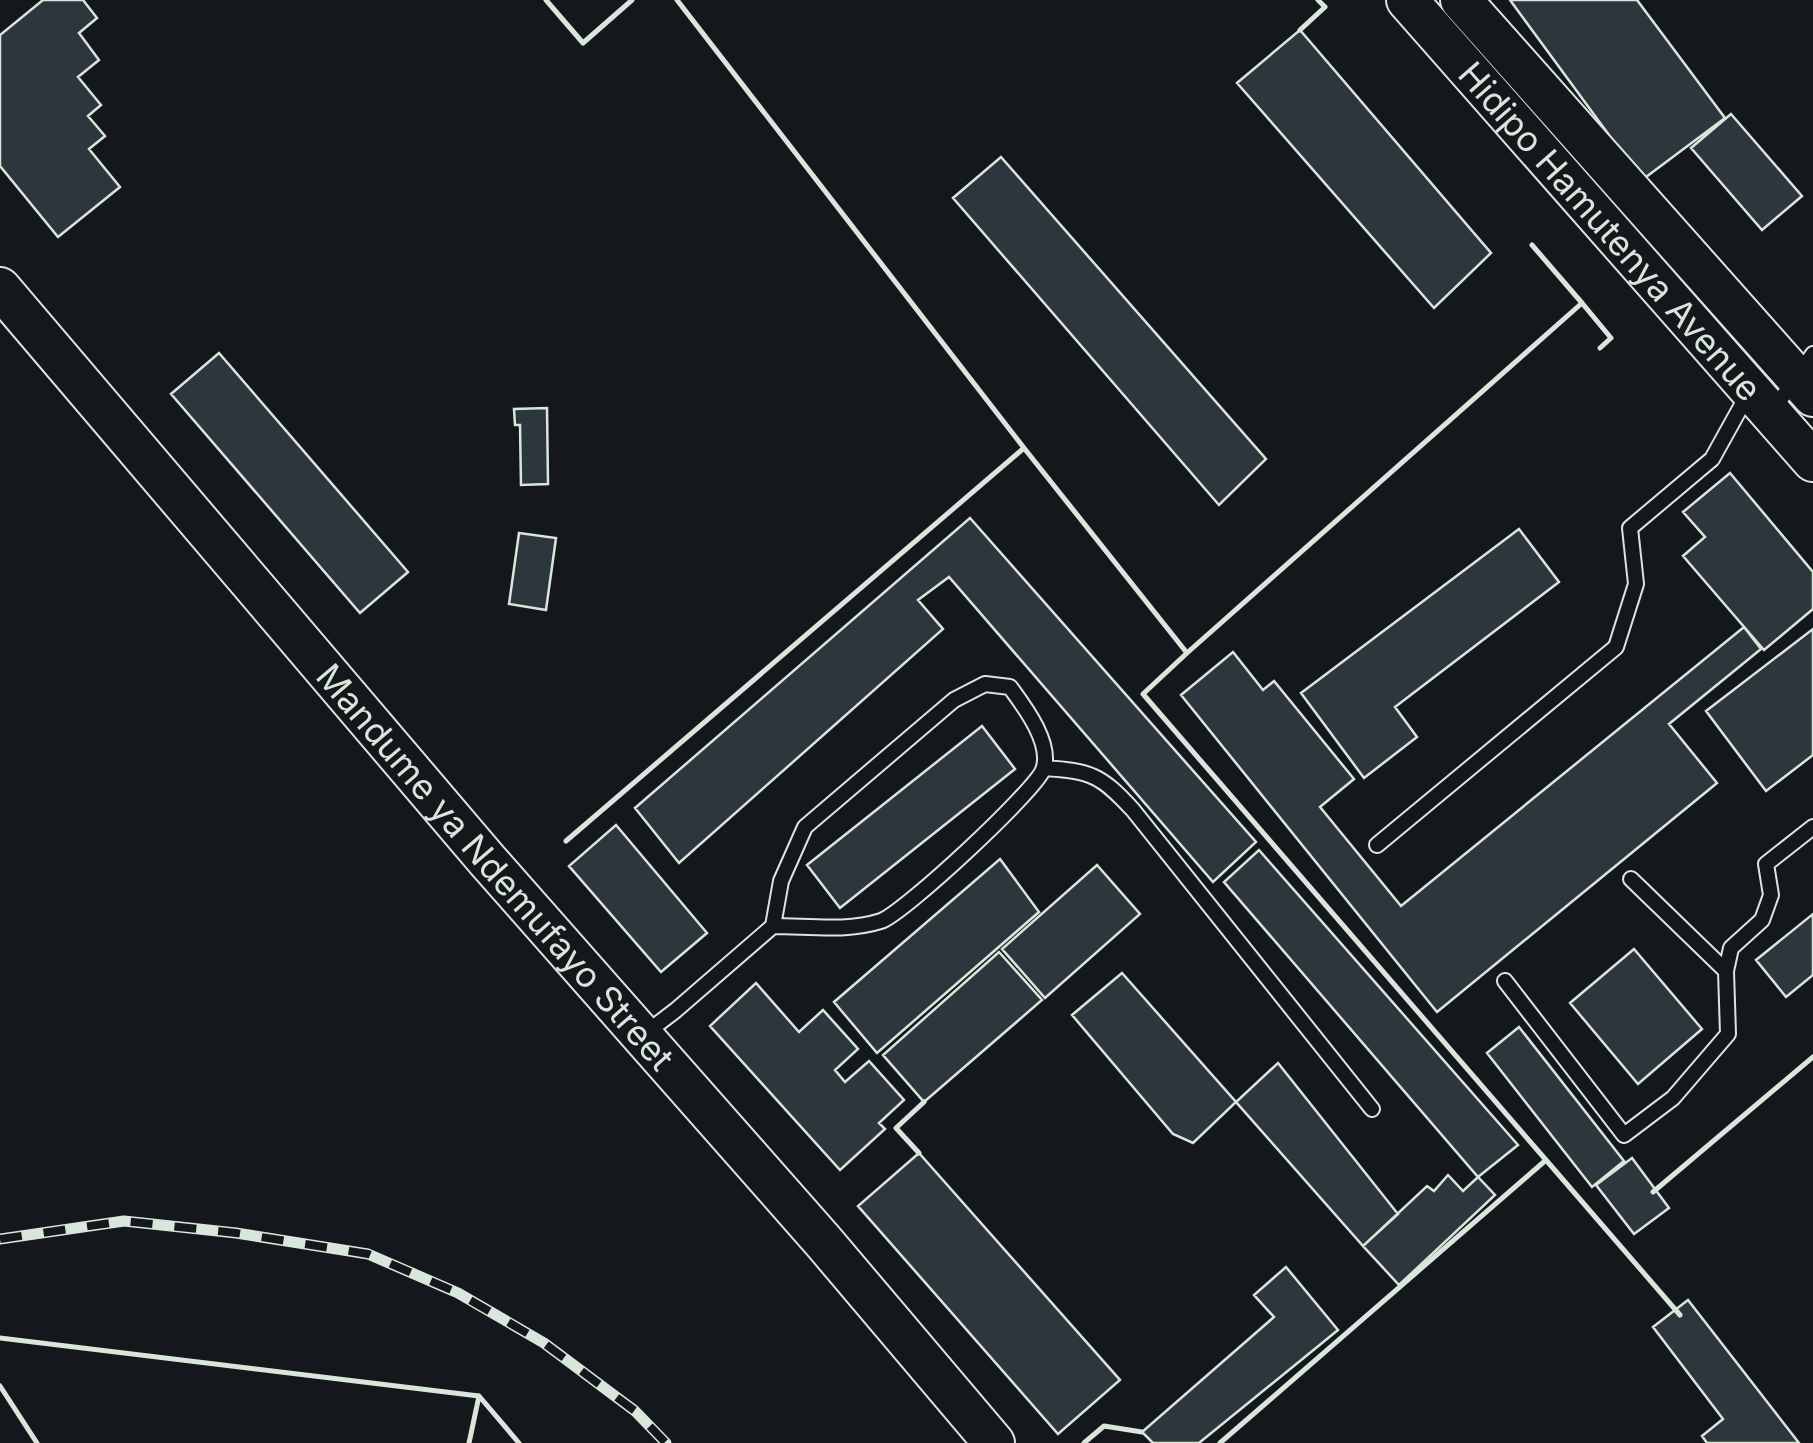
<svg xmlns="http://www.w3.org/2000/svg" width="1813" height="1443" viewBox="0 0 1813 1443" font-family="Inter,sans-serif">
<rect width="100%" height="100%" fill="#14181c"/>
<!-- building -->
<path fill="#2c363c" stroke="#d8e6dc" stroke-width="2.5" d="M43,0h40l14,18 -18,15 20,27 -21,17 23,28 -13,11 17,20 -16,13 31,38 -62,50 -58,-71v-131z
M1510,0h127l88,118 -83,62z
M1300,30l191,223 -57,55 -197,-225z
M1731,114l71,82 -40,34 -71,-82z
M1001,157l265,302 -47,46 -266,-307z
M219,353l189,219 -48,41 -189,-219z
M547,408l1,76 -27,1 -1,-60h-5l-1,-16z
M1730,473l83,99v37l-49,41 -81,-94 22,-19 -22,-25z
M970,518l286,324 -43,40 -264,-305 -31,23 25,29 -264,234 -44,-55z
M1519,529l40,53 -164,125 22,30 -53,41 -63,-85z
M519,533l37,5 -10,72 -37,-6z
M1744,627l17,22 -92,75 48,59 -280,229 -256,-317 52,-43 30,38 11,-9 80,98 -34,28 81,99z
M1813,629v126l-47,36 -60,-80z
M982,726l33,43 -175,139 -33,-43z
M616,825l91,108 -46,39 -92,-106z
M1259,850l259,295 -40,32 -254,-295z
M1000,859l39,53 -162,141 -43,-51z
M1097,865l43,49 -95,84 -43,-49z
M1813,914v61l-27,22 -30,-37z
M1634,949l68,80 -64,55 -68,-81z
M999,952l43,48 -118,102 -41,-47z
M1122,973l114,129 -43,41 -20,-9 -101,-119z
M756,983l43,49 24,-22 35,39 -23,21 10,12 24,-21 35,39 -25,23 6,6 -45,41 -130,-144z
M1519,1027l105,134 -32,26 -105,-134z
M1278,1063l120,151 -35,32 -127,-144z
M919,1153l201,227 -62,54 -200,-228z
M1632,1158l37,50 -35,26 -38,-49z
M1448,1175l15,16 15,-14 17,18 -96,90 -36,-39 64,-60 7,5z
M1286,1267l52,63 -139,113h-46l-11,-11 132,-115 -20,-22z
M1688,1300l111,143h-92l-5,-7 21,-17 -70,-92z"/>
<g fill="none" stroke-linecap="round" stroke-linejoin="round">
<!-- lane casing -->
<g stroke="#d8e6dc" stroke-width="18">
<path id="lane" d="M1773,410l40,-56
M1044,768c47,3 57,7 89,42l239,299
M1377,845l239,-198 20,-63 -6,-56 82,-69 36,-65
M1631,879l95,92
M1505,981l119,154 49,-37 55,-64 -2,-63 5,-23 31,-28 9,-25 -5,-31 47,-37
M646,1033l30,-23 97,-84 8,-45 24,-54 149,-127 31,-16 25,3c14,19 43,57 33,83 -10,23 -139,143 -162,151 -34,11 -73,5 -108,5"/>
</g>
<!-- secondary casing -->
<g stroke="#d8e6dc" stroke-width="44">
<g id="secondary">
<path id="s1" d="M1407,0l406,461"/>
<path d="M1461,0l352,396"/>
<path id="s2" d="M0,288l487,572 336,381 171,202"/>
</g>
</g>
<!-- lane -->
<use href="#lane" stroke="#14181c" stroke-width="14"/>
<!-- secondary -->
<use href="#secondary" stroke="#14181c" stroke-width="40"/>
<!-- rail casing -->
<g stroke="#d8e6dc" stroke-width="11">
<path id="rail" d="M0,1239l124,-18 112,12 132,21 90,39 86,50 91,68 31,32"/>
</g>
<!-- rail -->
<use href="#rail" stroke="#14181c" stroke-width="8" stroke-dasharray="22" stroke-linecap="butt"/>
<!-- wall -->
<path stroke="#d8e6dc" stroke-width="5" d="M546,0l37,43 49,-43
M677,0l347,448
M1300,30l25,-23 -7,-7
M1582,303l29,35 -11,10
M1187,653l395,-350 -50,-58
M566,841l458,-393 163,205 -44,41 403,466 -326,283
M919,1153l-23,-25 28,-26
M1546,1160l134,155
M1653,1192l160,-135
M0,1338l479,58 -10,47
M0,1386l37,57
M479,1396l40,47
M1084,1443l20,-17 38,6"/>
</g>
<g text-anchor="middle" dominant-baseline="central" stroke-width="8" stroke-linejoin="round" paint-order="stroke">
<!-- street labels -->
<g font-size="35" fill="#d8e6dc" stroke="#14181c">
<text stroke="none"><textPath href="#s1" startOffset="308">Hidipo Hamutenya Avenue</textPath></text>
<text stroke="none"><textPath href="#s2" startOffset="762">Mandume ya Ndemufayo Street</textPath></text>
</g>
</g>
</svg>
